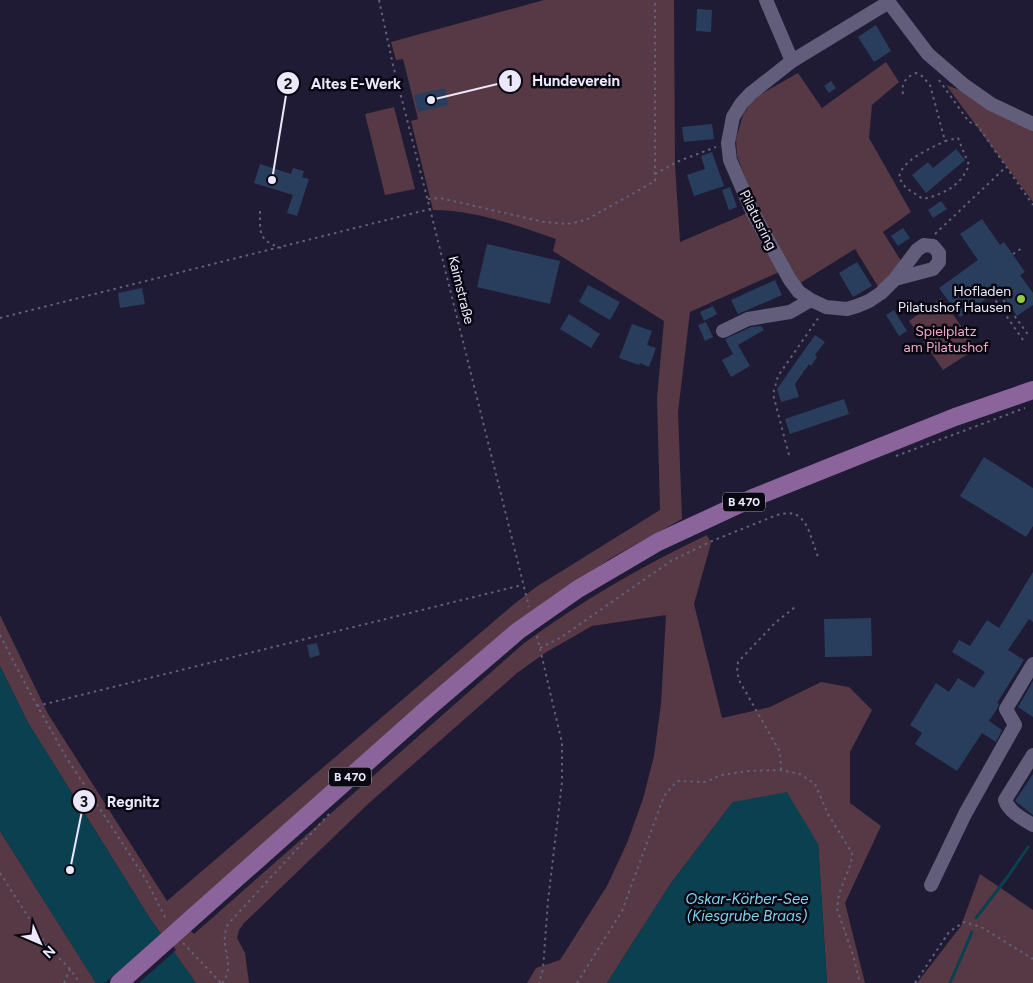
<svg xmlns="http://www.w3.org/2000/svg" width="1033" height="983" viewBox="0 0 1033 983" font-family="Figtree,sans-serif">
<rect width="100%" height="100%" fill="#1f1b34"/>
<!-- green -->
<path fill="#563944" d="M544,0h130l1,165 5,77 77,-33 -20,-53 -1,-17 7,-24 11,-17 44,-25 24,35 64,-46 13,20 -27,23 -3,33 42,74 -28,20 18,29 -22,27 -24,-39 -58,36 -9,-17 -98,44 -12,100 4,107 -69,38 -66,43 -115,94 -254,225 16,15 329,-290c58,-43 119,-78 184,-109l4,8 -17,61 28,114 48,-11 51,-25 28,5 23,23 -22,42v51l31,23 -36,77 20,80h-38l-9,-139 -85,-42 -62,81 -64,100h-80l9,-15 24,-8 47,-74 20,-43 16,-44 11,-43 7,-52 5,-89 -74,11 -47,27 -28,20 -149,131 -124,119 -5,7 -2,8 8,15 4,30h-53l-47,-66 -122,-196 -27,-55v-51l48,99 119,187 346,-296 23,-18 124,-77 -3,-112 7,-77 -111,-70 3,-12c-40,-14 -82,-29 -123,-29l-22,-89 7,-2 -15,-60 -7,1 -5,-18z
M946,85l87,31v86z
M394,107l21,82 -30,6 -20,-81z
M941,298l36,50 -34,22 -34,-49z
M0,831l96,152h-96z
M980,874l53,36v73h-116l44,-57z"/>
<!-- water -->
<path fill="#0b4051" d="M0,666l27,55 122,196 47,66h-100l-96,-152z
M787,792l31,52 9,139h-220l64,-100 62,-81z"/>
<!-- pier -->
<path fill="#1f1b34" d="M163,932l13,18 -37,33h-34z"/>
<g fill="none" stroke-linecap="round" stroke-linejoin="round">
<!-- stream -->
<path stroke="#0b4051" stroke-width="3" d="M976,918l33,-43 19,-28
M950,983l22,-51"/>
</g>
<!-- building -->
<path fill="#293e5d" d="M697,9l15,1 -1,22 -15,-1z
M876,25l15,26 -17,11 -16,-25z
M831,81l5,7 -7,5 -5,-7z
M445,88l3,17 -30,7 -4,-17z
M712,124l2,15 -30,3 -2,-15z
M956,149l9,11 -39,33 -14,-18 16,-13 5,6z
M712,152l12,34 -30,10 -7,-21 18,-6 -4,-13z
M260,164l31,10 2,-6 11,3 -2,6 7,2 -12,37 -10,-3 6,-18 -39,-12z
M730,187l7,20 -8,3 -7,-20z
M941,201l6,8 -14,9 -5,-8z
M982,219l18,26 4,-3 21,30 -5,3 13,18v12l-16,11 -18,-26 -39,27 -21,-29 39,-28 -18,-26z
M903,228l7,10 -12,8 -7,-10z
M487,244l73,17 -10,43 -73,-17z
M857,262l15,24 -19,11 -14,-24z
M775,280l7,15 -44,19 -7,-14z
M588,285l32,17 -10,18 -31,-18z
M142,288l3,16 -25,4 -2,-15z
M713,306l4,8 -13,7 -4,-9z
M894,310l13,21 -8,5 -13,-21z
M569,314l31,20 -9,14 -31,-19z
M706,322l7,15 -8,4 -7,-16z
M632,324l20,7 -5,14 9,3 -7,19 -9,-4 -1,2 -20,-7z
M761,326l3,4 -26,15 12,21 -19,11 -9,-17 11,-6 -8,-15 26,-12z
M815,335l10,7 -10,13 2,2 -6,9 -2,-2 -14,20 4,13 -18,5 -4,-13z
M844,399l5,15 -59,20 -5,-15z
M984,457l49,31v38l-7,11 -66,-41z
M1033,572v50l-4,-3 -21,31 16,10 -27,43 2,1 -2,5 -8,12 13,9 -6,12 -14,-9 -25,38 -42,-27 7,-11 -12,-8 26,-42 13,9 9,-14 16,10 11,-16 -33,-20 7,-12 11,6 17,-26 12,8z
M871,618l1,38 -47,1 -1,-38z
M317,643l3,12 -10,3 -3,-13z
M1033,681v36l-15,-10z
M1033,774v41l-18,-14z"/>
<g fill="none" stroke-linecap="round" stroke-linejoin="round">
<!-- path -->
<path stroke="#636077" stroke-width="2" stroke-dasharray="2.5 4" stroke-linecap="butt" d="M379,0l14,65 37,144 99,398
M939,80l30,42 8,3 56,80
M903,94c-2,-11 3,-17 13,-21l6,3 8,9 15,56 13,-3 11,27c-8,21 -25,29 -46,34l-17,-11 -7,-10c2,-18 31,-29 46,-37
M655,174l24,-13 37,-14
M428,199l12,-1 104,24 23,2 19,-4 69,-39v-181
M260,211c0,22 -2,29 21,37
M935,234l71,-67
M1013,254l9,-6
M0,318l430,-109
M1023,340l-29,-42 5,-4 30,42
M789,455l-16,-61 5,-18 41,-59
M896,456l129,-48
M0,635l29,56 37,66 79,121 22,43
M537,636l25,107v39l-14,119 -5,68 -4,14
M540,648l20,-10 111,-77 41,-20 65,-26 11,-2 7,1 5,3 5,6 4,8 9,26
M37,706l485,-121
M781,770l-1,-18 -40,-70 -3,-10 1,-10 37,-39 20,-16
M0,873l47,73 23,23 10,14
M183,943l38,40
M64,983l6,-14
M222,983c16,-18 -6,-39 7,-60l101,-110
M577,983l45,-72 42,-115 13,-15 28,1 17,-7 26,-4 33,-1 19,4 15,10 13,30 24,39 -1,10 -12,31 -2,15 16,46 7,28
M915,983l34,-51 15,-10 17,5 52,32"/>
<!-- minor -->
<path stroke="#615d7b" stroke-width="14" d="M766,0l26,61
M887,0l41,54 36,31 27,19 42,20
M889,2l-97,59 -42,33 -9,10 -8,13 -5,26 2,17 22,51 38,69 9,12 12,8 15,7 21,2 10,-3 12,-5 12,-8 14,-14 38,-10 6,-7v-9l-6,-7 -9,-1 -7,5 -22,29
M723,331l25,-12 42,-7 21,-12
M1033,755l-28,45c4,12 18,19 28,25
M931,885l34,-71 50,-89 -9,-16 27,-45"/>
<!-- major -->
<path stroke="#8a649b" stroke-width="18" d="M119,983l309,-275 90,-77 60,-42 80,-47 97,-45 200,-80 78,-27"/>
</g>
<!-- markers -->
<circle fill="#92cd3f" stroke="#090712" stroke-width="2" cx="1021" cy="299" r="5"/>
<g text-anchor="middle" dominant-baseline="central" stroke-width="5" stroke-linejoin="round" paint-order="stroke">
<!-- shield labels -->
<g fill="#090712" stroke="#a6a4b4" stroke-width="1">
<rect x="723" y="492.5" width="42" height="19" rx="4"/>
<rect x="329" y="767.5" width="42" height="19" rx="4"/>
</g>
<g font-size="12" font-weight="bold" fill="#eae8fa">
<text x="744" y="502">B 470</text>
<text x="350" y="777">B 470</text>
</g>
<!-- street labels -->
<g font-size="14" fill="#eae8fa" stroke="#090712">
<text transform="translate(758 220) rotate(63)">Pilatusring</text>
<text transform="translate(461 290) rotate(76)">Kaimstraße</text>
</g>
<!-- poi labels -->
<g font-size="14" fill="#eae8fa" stroke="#090712" text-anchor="end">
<text x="1011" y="291">Hofladen<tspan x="1011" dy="16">Pilatushof Hausen</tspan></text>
</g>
<!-- park labels -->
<g font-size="14" fill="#f2abc7" stroke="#090712">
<text x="946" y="331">Spielplatz<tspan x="946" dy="16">am Pilatushof</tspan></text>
</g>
<!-- water labels -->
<g font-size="15" font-style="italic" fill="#82d2f1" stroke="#090712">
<text x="747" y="899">Oskar-Körber-See<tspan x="747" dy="17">(Kiesgrube Braas)</tspan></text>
</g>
</g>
<!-- callouts -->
<path fill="none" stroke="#eae8fa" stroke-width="2" d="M431 100L510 81M272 180L288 83M70 870L84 801"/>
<g fill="#eae8fa" stroke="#090712" stroke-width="2">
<circle cx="431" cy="100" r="5"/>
<circle cx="272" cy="180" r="5"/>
<circle cx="70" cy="870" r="5"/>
<circle cx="510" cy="81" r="12"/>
<circle cx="288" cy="83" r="12"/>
<circle cx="84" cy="801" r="12"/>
</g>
<g font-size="15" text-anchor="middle" font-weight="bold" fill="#111">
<text x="510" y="86">1</text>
<text x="288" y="89">2</text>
<text x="84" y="807">3</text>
</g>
<g font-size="15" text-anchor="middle" font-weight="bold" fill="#eae8fa" stroke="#090712" stroke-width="5" stroke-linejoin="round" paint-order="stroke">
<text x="576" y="86">Hundeverein</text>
<text x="356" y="89">Altes E-Werk</text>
<text x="133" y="807">Regnitz</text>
</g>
<!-- north arrow -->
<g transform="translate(40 943) rotate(135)" stroke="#090712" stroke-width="4" paint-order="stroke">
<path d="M0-4L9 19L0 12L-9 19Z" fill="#eae8fa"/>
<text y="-8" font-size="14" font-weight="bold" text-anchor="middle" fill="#eae8fa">N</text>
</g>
</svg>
